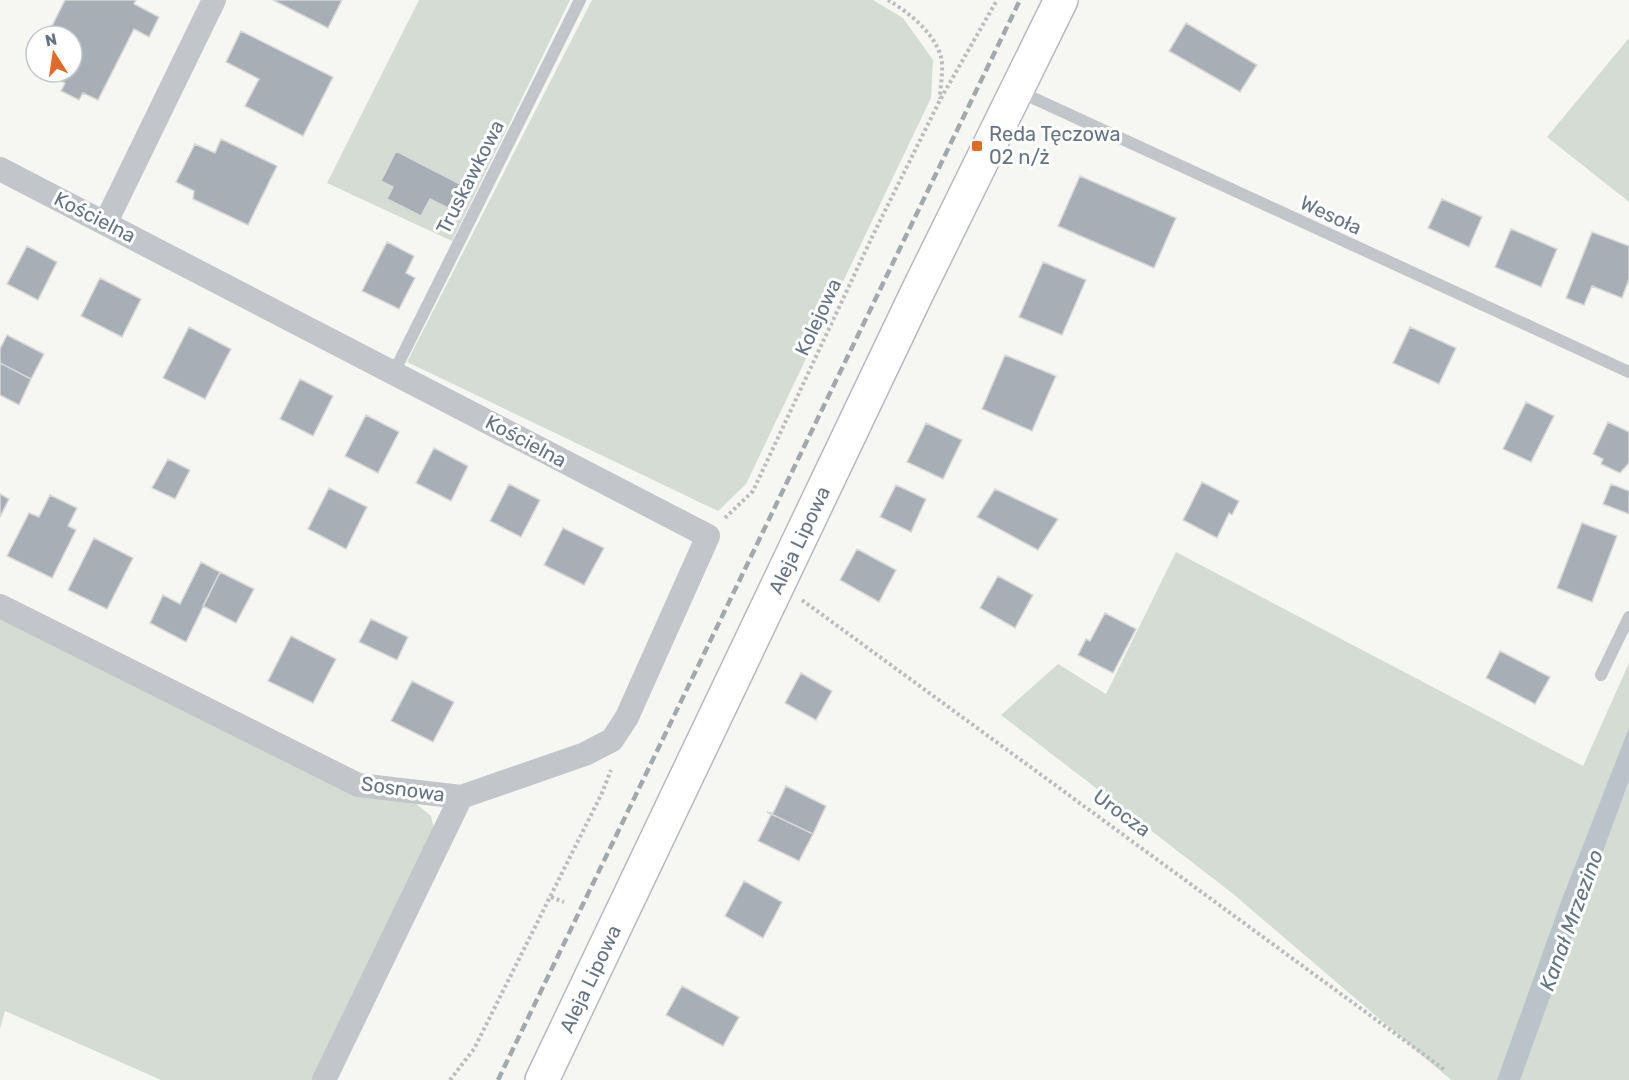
<svg xmlns="http://www.w3.org/2000/svg" width="1629" height="1080" viewBox="0 0 1629 1080" font-family="Rubik,sans-serif">
<rect width="100%" height="100%" fill="#f6f7f3"/>
<!-- green -->
<path fill="#d5dcd3" d="M419,0h151l-118,241 -125,-58z
M592,0h281l30,18 30,42 -2,38 -185,386 -28,27 -311,-149z
M1629,38v164l-82,-65z
M1176,552l407,214 46,-103v417h-178l-219,-187 -231,-178 57,-51 48,30z
M0,619l410,180 21,17 5,21 -123,243h-152l-156,-69 -5,18z"/>
<!-- water -->
<path fill="#bac3c9" d="M1629,728v52l-109,300h-23l65,-181z"/>
<!-- building -->
<path fill="#a8aeb6" stroke="#d8d8d6" stroke-width="1.5" d="M65,0h71l-2,4 25,13 -10,20 -15,-8 -36,71 -15,-7 -4,7 -18,-9 4,-8 -23,-11h30v-36h-25z
M273,0h69l-14,28z
M1186,23l71,42 -17,27 -71,-41z
M241,31l92,46 -30,59 -58,-30 14,-27 -33,-17z
M221,139l56,27 -29,59 -55,-26 1,-8 -18,-9 19,-38 20,9z
M396,151l64,33 -12,24 -18,-9 -9,17 -34,-17 6,-12 -12,-6z
M1080,176l96,42 -22,50 -96,-42z
M1442,199l40,18 -13,30 -41,-19z
M1511,229l46,20 -16,38 -46,-20z
M1592,232l37,14v33l-7,19 -30,-12 -8,19 -18,-7z
M387,242l27,14 -8,17 9,5 -16,31 -37,-18z
M27,246l30,16 -19,38 -31,-16z
M1043,262l43,18 -24,55 -43,-18z
M100,278l41,21 -19,38 -41,-21z
M189,327l42,22 -26,50 -42,-21z
M1410,327l46,21 -17,36 -46,-21z
M7,335l37,19 -13,25 -31,-16v-14z
M1005,355l51,21 -24,55 -50,-22z
M0,363l31,16 -12,26 -19,-10z
M300,379l33,17 -20,40 -33,-17z
M1526,402l28,14 -23,46 -28,-13z
M366,415l33,17 -21,41 -33,-17z
M1608,422l21,10v31l-9,10 -19,-9 2,-5 -10,-5z
M926,423l36,17 -19,39 -36,-17z
M434,448l34,18 -17,35 -35,-18z
M168,459l22,11 -15,29 -23,-11z
M1202,482l37,19 -7,14 -3,-2 -12,25 -34,-18z
M509,484l31,16 -19,37 -31,-16z
M1611,484l18,7v23l-26,-10z
M896,485l30,14 -15,33 -31,-15z
M329,488l38,19 -21,42 -38,-20z
M995,489l63,30 -20,31 -61,-33z
M0,494l9,5 -9,18z
M50,495l27,13 -9,18 8,4 -24,48 -45,-22 22,-43 10,4z
M1582,523l35,13 -25,66 -35,-14z
M563,528l41,20 -20,37 -40,-20z
M94,538l39,20 -26,51 -39,-19z
M857,549l39,21 -17,32 -39,-22z
M201,562l19,10 -34,70 -36,-19 13,-28 17,9z
M220,572l34,17 -18,34 -33,-17z
M998,576l35,19 -18,33 -35,-20z
M1105,613l31,16 -23,44 -35,-18 8,-16 4,2z
M371,619l37,18 -11,23 -38,-18z
M291,636l45,23 -23,44 -45,-22z
M1500,651l50,26 -15,27 -49,-26z
M801,673l31,18 -16,29 -31,-17z
M412,681l42,21 -21,40 -42,-21z
M786,786l40,20 -13,28 -46,-22 6,1z
M767,812l46,22 -14,27 -41,-20 13,-26z
M744,881l38,21 -19,36 -38,-22z
M682,986l57,31 -16,29 -57,-31z"/>
<g fill="none" stroke-linecap="round" stroke-linejoin="round">
<!-- secondary casing -->
<g stroke="#b6bac0" stroke-width="36">
<g id="secondary">
<path id="s1" d="M542,1080l374,-785 145,-295"/>
</g>
</g>
<!-- path -->
<path stroke="#babcbf" stroke-width="4" stroke-dasharray="3 3" stroke-linecap="butt" d="M888,0c20,12 46,32 53,57 3,12 -1,30 -1,42
M725,518l28,-27 120,-256 67,-135 57,-100
M802,600l643,470
M551,897l13,5
M450,1080l24,-31 128,-256 9,-23"/>
<!-- lane -->
<path stroke="#c2c5c9" stroke-width="12" d="M1018,91l611,281
M394,372l186,-372
M1601,675l28,-58"/>
<!-- street -->
<path stroke="#c2c5c9" stroke-width="24" d="M0,169l708,367 -81,181 -15,23 -27,14 -124,43 -103,-12 -358,-179
M106,222l108,-222
M324,1080l137,-283"/>
<!-- secondary -->
<use href="#secondary" stroke="#fff" stroke-width="33"/>
<!-- rail -->
<path stroke="#a3a8ae" stroke-width="4.5" stroke-dasharray="9 4.5" stroke-linecap="butt" d="M498,1080l522,-1080"/>
</g>
<!-- markers -->
<rect fill="#e26a28" stroke="#fff" stroke-width="2" x="971" y="140" width="12" height="12" rx="3"/>
<g text-anchor="middle" dominant-baseline="central" stroke-width="6" stroke-linejoin="round" paint-order="stroke">
<!-- poi labels -->
<g font-size="20" fill="#667384" stroke="#fff" text-anchor="start">
<text x="989" y="134">Reda Tęczowa<tspan x="989" dy="23">02 n/ż</tspan></text>
</g>
<!-- street labels -->
<g font-size="20" fill="#667384" stroke="#fff">
<text transform="translate(470 177) rotate(-63)">Truskawkowa</text>
<text transform="translate(1331 215) rotate(25)">Wesoła</text>
<text transform="translate(95 217) rotate(27)">Kościelna</text>
<text transform="translate(818 317) rotate(-65)">Kolejowa</text>
<text transform="translate(526 441) rotate(28)">Kościelna</text>
<text stroke="none"><textPath href="#s1" startOffset="598">Aleja Lipowa</textPath></text>
<text transform="translate(403 789) rotate(8)">Sosnowa</text>
<text transform="translate(1122 813) rotate(36)">Urocza</text>
<text stroke="none"><textPath href="#s1" startOffset="112">Aleja Lipowa</textPath></text>
</g>
<!-- water labels -->
<g font-size="21" font-style="italic" fill="#627480" stroke="#fff">
<text transform="translate(1571 920) rotate(-70)">Kanał Mrzezino</text>
</g>
</g>
<!-- north arrow -->
<g transform="translate(54 54) rotate(348)"><circle r="28" fill="#ffffff" stroke="#c2c7ce" stroke-width="1.5"/>
<path d="M0-4.5L10 22L0 15L-10 22Z" fill="#e26a28"/>
<text y="-9" font-size="16" font-weight="bold" text-anchor="middle" fill="#667384">N</text>
</g>
</svg>
